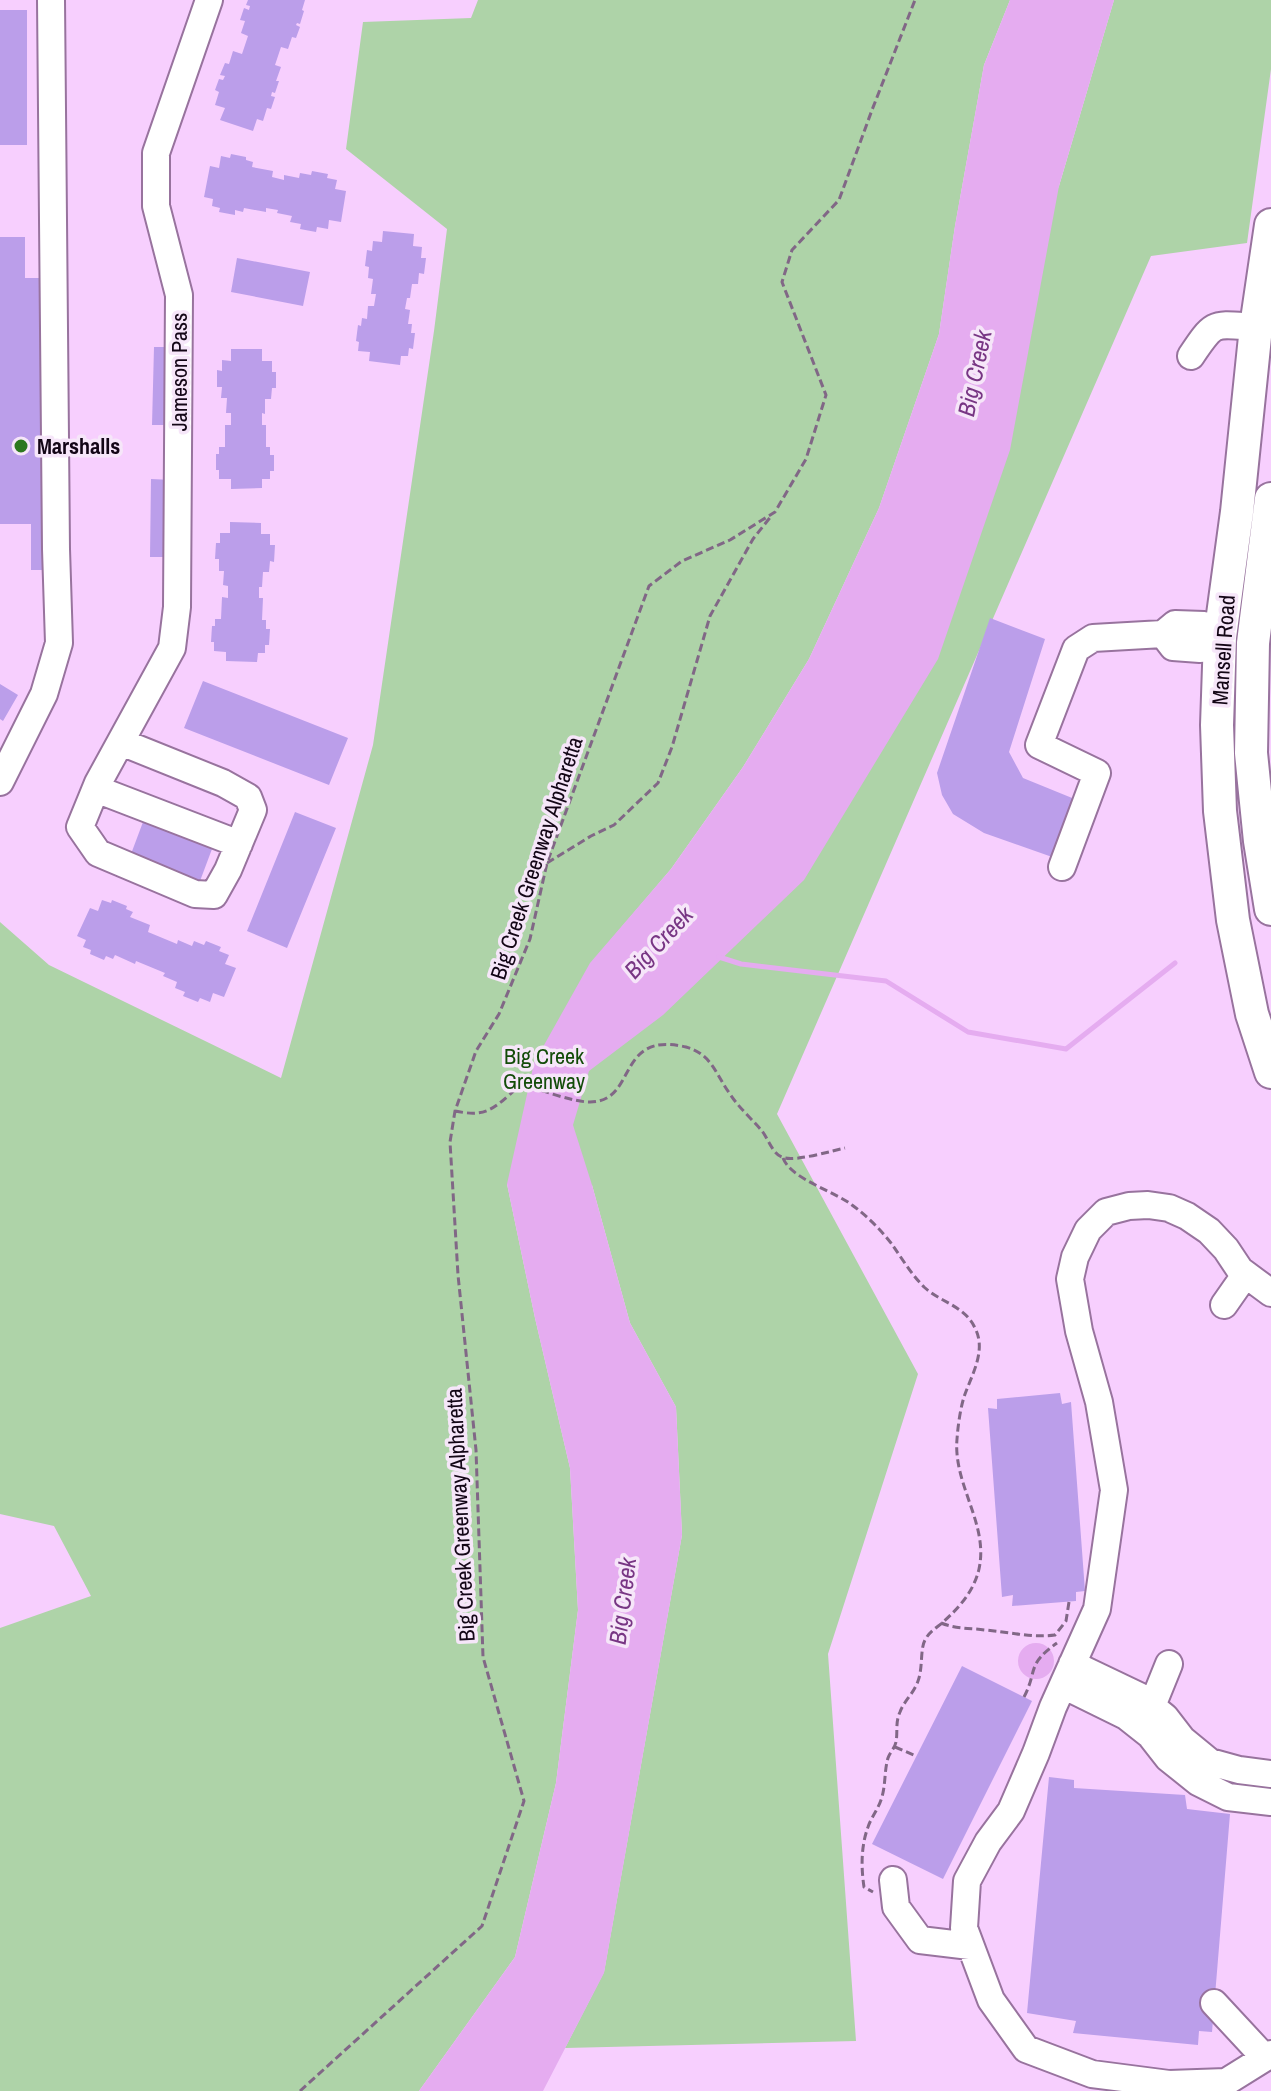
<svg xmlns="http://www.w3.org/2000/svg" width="1271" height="2091" viewBox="0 0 1271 2091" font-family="'Archivo Narrow',sans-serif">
<rect width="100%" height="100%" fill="#f7cffe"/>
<!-- green -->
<path fill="#aed3a8" d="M478,0h532l-26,65 -29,161 -16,108 -60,174 -70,151 -66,108 -72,102 -80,94 91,33 377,-810 55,-186h157v69l-24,174 -96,13 -374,858 141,260 -90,280 28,387 -291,7 39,-76 78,-437 -6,-128 -46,-84 -38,-138 -85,-1 28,134 35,150 8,142 -22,173 -41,174 -96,134h-419v-463l91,-32 -37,-70 -54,-12v-592l49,43 232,113 92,-333 61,-414 13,-102 -101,-80 17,-127 108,-4z"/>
<!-- water -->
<path fill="#e5acf0" d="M1010,0h104l-55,186 -49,264 -72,209 -134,221 -141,135 -74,56 -16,54 19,60 38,138 46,84 6,128 -78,438 -61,118h-124l96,-134 41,-174 22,-173 -8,-142 -35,-150 -28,-134 27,-121 56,-100 81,-94 72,-102 66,-108 70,-151 60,-174 16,-108 29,-161z
M1018 1661a18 18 0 1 1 36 0a18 18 0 1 1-36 0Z"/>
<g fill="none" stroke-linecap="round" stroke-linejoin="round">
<!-- stream -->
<path stroke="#e5acf0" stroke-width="5" d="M719,957l22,7 145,17 82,51 98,17 109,-86"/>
</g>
<!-- building -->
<path fill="#bb9eea" d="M248,0h57l-3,10 2,1 -4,13 -3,-1 -1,2 4,2 -4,11 -4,-1 -4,12 -7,-2 -6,18 6,2 -5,14h3l-4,12 -3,-1 -1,4 4,1 -4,12 -4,-1 -4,13 -6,-2 -4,12 -33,-11 5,-12 -10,-3 4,-13 -4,-2 4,-11 4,1 2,-4 -5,-1 5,-12 4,1 4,-13 9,3 6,-18 -7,-3 4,-12 -5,-1 4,-12 5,2 1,-4 -4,-1z
M0,10h27v135h-27z
M231,154l15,3v3l7,2 -1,5 21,4 -1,6 12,3v-5l15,3 1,-5 11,2 1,-4 16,3 -1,4 10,2 -2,9 11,2 -5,31 -12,-2 -1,9 -11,-2 -1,5 -16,-3 1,-5 -11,-2 2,-6 -15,-3 1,-3 -12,-2v4l-22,-4 -1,4 -8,-2v5l-16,-3 1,-4 -8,-2 1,-7 -9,-2 6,-31 9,2 2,-12 9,2z
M383,231l31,3 -1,12 9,1 -1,11h5l-2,16 -5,-1 -1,11h-6l-2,14h-3l-2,11 5,1 -2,14h4l-1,9h4l-2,16 -4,-1 -1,8h-7l-1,9 -31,-4 1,-9 -12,-1 1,-9 -3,-1 2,-16 3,1 1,-8 5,1 1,-13h6l2,-12h-5l2,-15 -5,-1 1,-11 -4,-1 2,-16 5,1 1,-10 9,1z
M0,237h25v41h21l-5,91 1,201h-11v-46h-31z
M237,258l73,14 -7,34 -72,-14z
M154,347h20l-2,78h-20z
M231,349h31v12h10v11h4v16h-4l-1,11h-6v15l-3,-1v12h4v22h4v8h4v16h-4v8h-8v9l-31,1v-10h-12v-9h-3v-16h3v-7h6v-22h6v-12h-5l1,-15h-6l1,-11h-5v-17l5,1v-11l9,1z
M151,479l21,1 -2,77h-20z
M230,522l31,1v11h9v11h5l-1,17 -4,-1 -1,11h-6l-1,15h-3v11h4l-1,22h4v9h4l-1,16h-4v8h-7l-1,9 -31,-1v-9l-12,-1v-9h-3l1,-16h3v-7h6l1,-22 6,1v-12l-5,-1 1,-14h-5v-12h-4l1,-16h4v-10h10z
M990,618l55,21 -36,113 14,26 54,22 -22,58 -71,-25 -31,-19 -11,-19 -5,-22z
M203,681l145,57 -19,47 -145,-57z
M0,684l18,11 -15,26 -3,-2z
M295,812l41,16 -49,120 -40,-17z
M143,822l69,27 -12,32 -69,-27z
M102,900l9,3 1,-3 15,6 -1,3 7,3 -3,5 20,8 -2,7 29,12 1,-4 14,6 2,-5 10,4 2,-4 15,6 -2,4 10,4 -4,9 11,4 -12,29 -11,-4 -3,9 -10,-4 -2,4 -15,-6 2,-4 -10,-4 2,-6 -14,-6 2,-3 -29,-12 -1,3 -20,-9 -2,4 -7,-3 -2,4 -14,-6 1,-4 -8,-3 3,-7 -9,-4 13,-28 8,3z
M1060,1393l2,11 9,-2 14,189 -9,1v9l-64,5 1,-11 -11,2 -14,-189 9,1v-10z
M962,1666l70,35 -89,178 -71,-35z
M1049,1777l25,3v8l111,7 2,14 43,5 -18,218 -13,-1 -1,14 -125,-12 3,-12 -49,-8z"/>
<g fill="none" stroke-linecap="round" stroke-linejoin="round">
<!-- minor casing -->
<g stroke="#98739e" stroke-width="30">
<path id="minor" d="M1191,356c24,-36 22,-32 65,-29
M121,742l102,41 25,14 5,13 -25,60 -14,25 -19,-1 -97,-41 -18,-26 18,-44 74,-135 5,-41 2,-312 -23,-89v-53l53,-153
M0,782l44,-88 15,-51 -3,-94 -5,-549
M96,789l143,55
M1062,867l35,-94 -58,-28 37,-96 17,-11 70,-4 12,-10 29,1 16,12 -20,12 -27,-2 -10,-13
M1271,1293l-31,-23 -14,-21 -17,-18 -22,-15 -18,-8 -21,-3 -19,1 -23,6 -18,18 -13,27 -5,22 9,52 20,71 15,88 -17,119 -44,98 -17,46 -25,58 -23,31 -21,39 -3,47 27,72 35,49 66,25 77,10 57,-2 45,-28
M1224,1305l21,-30
M1072,1664l67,32 26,21 17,22 28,23 29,8 32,4
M1063,1685l63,31 24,19 18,23 30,24 30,15 43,5
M1141,1718l11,-12 17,-42
M893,1880l3,27 24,33 50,6
M1214,2003l51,55"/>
</g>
<!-- major casing -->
<g stroke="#98739e" stroke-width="36">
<path id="major" d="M1271,225l-15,102 -19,185 -17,125 -3,88 3,86 13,109 19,94 19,58
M1271,499l-18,144 -2,110 9,88 11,68"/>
</g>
<!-- path -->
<path stroke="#816786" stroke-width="3" stroke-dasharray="8 4" stroke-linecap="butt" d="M547,863l44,-27 23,-11 44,-42 14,-36 38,-131 43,-77 19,-24
M455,1111c25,5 34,2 53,-15 6,-5 9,-9 16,-11 18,5 48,17 66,17 48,0 25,-72 96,-55 26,7 30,28 44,47 9,14 22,25 32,37 7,9 11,25 23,27 12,3 47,-7 60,-10
M783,1158c8,21 51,33 69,47 15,11 27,23 39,38 10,14 20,31 33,44 16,15 41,19 51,41 12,23 -4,48 -11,69 -4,13 -6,29 -7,42 -4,46 32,85 22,130 -5,22 -20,39 -37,54 -6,5 -13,9 -17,17 -5,9 -2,28 -7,41 -4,12 -14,20 -18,31 -5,11 -2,19 -4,30 -1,6 -6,10 -8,16 -4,13 -2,28 -7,42 -3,9 -10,18 -13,27 -7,19 -7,40 -4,60l9,5
M941,1623c15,6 29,5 44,7 25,2 45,8 70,5l11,-14 3,-19
M1024,1697c14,-27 2,-32 33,-54
M895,1747l21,9
M300,2091l182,-165 42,-125 -41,-144 -7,-207 -18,-175 -8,-133 5,-31 21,-60 23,-37 31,-75 17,-76 102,-277 33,-25 48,-21 45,-28 31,-53 20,-64 -44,-113 10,-32 47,-50 33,-90 43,-110"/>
<!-- minor -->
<use href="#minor" stroke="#fff" stroke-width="26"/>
<!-- major -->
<use href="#major" stroke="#fff" stroke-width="32"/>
</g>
<!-- markers -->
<circle fill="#2c781f" stroke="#f6e6f9" stroke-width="3" cx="21" cy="446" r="8"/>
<g text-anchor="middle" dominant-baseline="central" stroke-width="7" stroke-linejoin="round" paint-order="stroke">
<!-- street labels -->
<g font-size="22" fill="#130616" stroke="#f6e6f9">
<text transform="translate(179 372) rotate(-90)">Jameson Pass</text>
<text transform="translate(1223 650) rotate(-86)">Mansell Road</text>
<text transform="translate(536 858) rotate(-72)">Big Creek Greenway Alpharetta</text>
<text transform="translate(460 1515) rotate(-93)">Big Creek Greenway Alpharetta</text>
</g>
<!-- poi labels -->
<g font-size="22" font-weight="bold" fill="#130616" stroke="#f6e6f9" text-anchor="start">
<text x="37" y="446">Marshalls</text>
</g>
<!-- park labels -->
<g font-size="22" fill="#124c08" stroke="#f6e6f9">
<text x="544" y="1056">Big Creek<tspan x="544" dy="25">Greenway</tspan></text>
</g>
<!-- water labels -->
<g font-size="24" font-style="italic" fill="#783684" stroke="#f6e6f9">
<text transform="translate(974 373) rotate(-78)">Big Creek</text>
<text transform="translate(658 942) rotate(-47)">Big Creek</text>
<text transform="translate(622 1601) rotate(-83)">Big Creek</text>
</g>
</g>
</svg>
